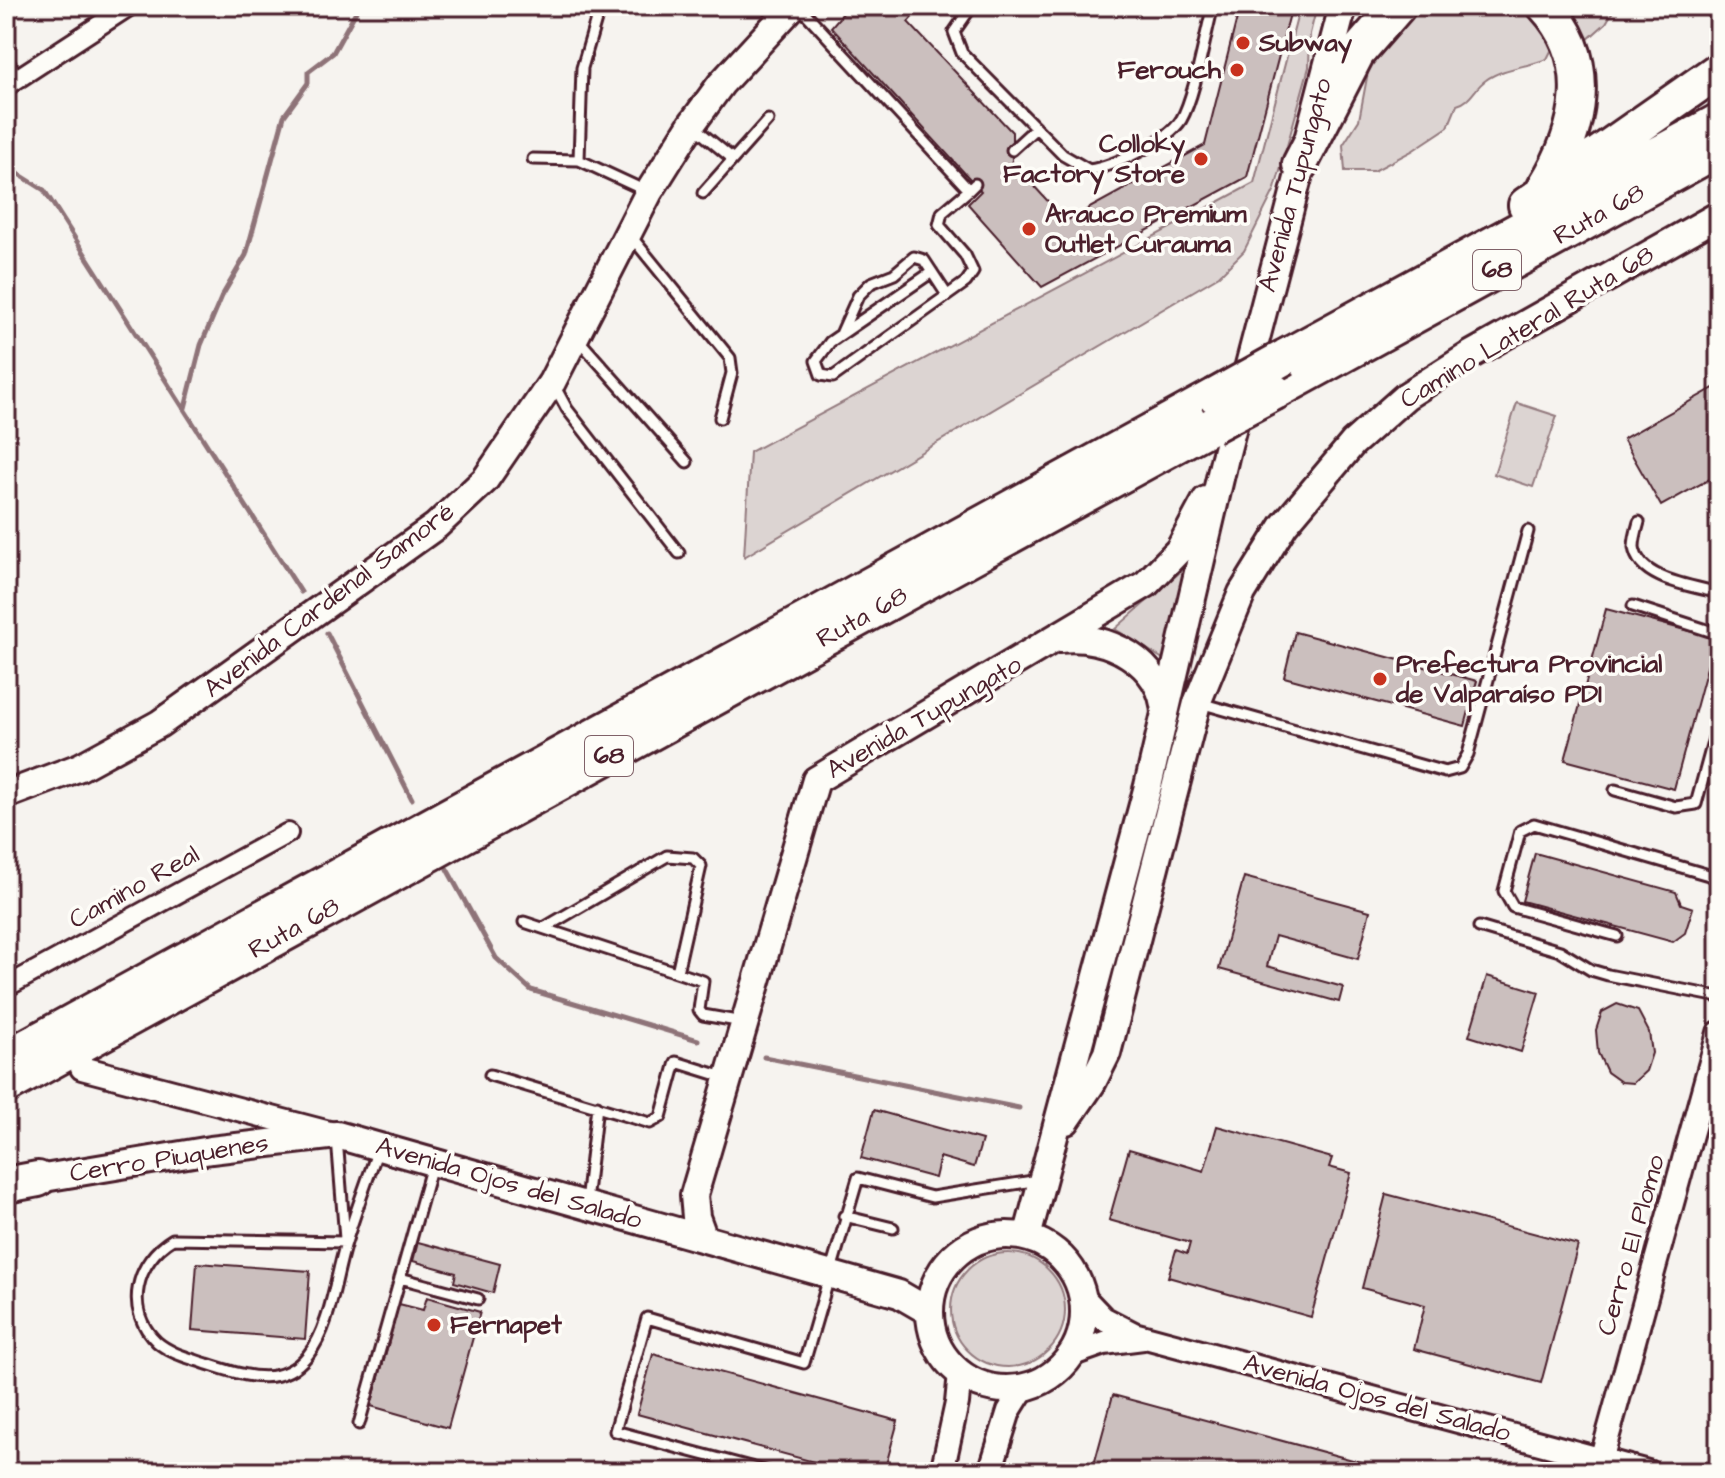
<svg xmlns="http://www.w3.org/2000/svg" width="1725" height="1478" viewBox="0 0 1725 1478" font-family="'Architects Daughter',sans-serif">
<rect width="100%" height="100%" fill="#f6f3ef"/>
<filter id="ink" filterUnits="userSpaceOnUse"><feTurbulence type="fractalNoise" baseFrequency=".0125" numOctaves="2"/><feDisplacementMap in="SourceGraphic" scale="16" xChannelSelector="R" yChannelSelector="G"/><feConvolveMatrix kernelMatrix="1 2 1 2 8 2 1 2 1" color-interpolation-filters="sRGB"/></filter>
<g filter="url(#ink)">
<!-- green -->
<path fill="#dcd4d2" stroke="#937a7e" stroke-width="2" d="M1300,6h17l-7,28 -1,33 -34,122 -31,62 -25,25 -475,281 6,-105 504,-269z
M1415,6h104l21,18 13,23 -6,12c-20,8 -45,9 -61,21 -12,8 -14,21 -29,25l-9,22 -36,24 -38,20h-29l-2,-26 16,-25 12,-64 30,-41z
M1554,6h62l-10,17 -19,17 -9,-3z
M1517,403l40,13 -24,71 -39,-13z
M1187,566l-24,93 -48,-30z
M951 1310a57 57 0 1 1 114 0a57 57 0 1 1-114 0Z"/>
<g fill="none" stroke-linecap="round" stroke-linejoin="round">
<!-- stream -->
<path stroke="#8e7378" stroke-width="5" d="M6,166l38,24 257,402
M185,408l16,-63 21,-49 24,-41 38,-139 24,-33v-11l25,-19 26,-47
M327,633l85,166
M447,869l49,89 35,32 167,50
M764,1057l255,51"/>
</g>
<!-- building -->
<path fill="#cbbfbe" stroke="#4a1f2b" stroke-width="2" d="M849,6h73l-14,16 104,110v30l54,59 139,-76 35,-139h52l-45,171 -205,110 -74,-83 13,-13 -150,-164z
M1719,385v89l-58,32 -38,-67z
M1606,609l109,29 -41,151 -109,-29z
M1295,632l182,49 -12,45 -181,-49z
M1535,853l141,39 5,12 12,4 -8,25 -12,9 -151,-41z
M1244,877l126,34 -12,48 -83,-23 -8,30 76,21 -4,15 -120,-33z
M1487,976l52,16 -18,60 -52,-16z
M1617,1004l21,7 11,21 3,21 -6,18 -13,12 -12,-1 -14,-10 -9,-19 -2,-23 6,-18z
M874,1110l108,30 -8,27 -34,-10 -5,21 -74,-20z
M1217,1126l115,32 -3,9 22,6 -40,144 -143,-40 8,-27 11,4 3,-11 -81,-23 20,-71 75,22z
M1386,1194l192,51 -37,138 -127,-34 11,-44 -63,-17z
M418,1242l82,22 -7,29 -39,-11 2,-9 -43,-12z
M197,1263l113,8 -5,68 -113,-9z
M427,1297l53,15 -32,116 -77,-22 28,-102 24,6z
M653,1354l245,67 -14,51h-33l-214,-58z
M1113,1395l284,77h-305z
M603,1461l39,11h-42z"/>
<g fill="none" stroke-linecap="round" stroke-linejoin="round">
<!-- service casing -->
<g stroke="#4a1f2b" stroke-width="15">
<path id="service" d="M799,6l170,184 6,-6
M972,6l-18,26 8,21 101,102 26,15c23,-3 79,-29 92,-50 14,-24 24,-85 32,-114
M6,27l7,-21
M6,58l13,20
M694,127l39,32
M1012,150l24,-22
M533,159l46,1 67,31
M579,160l3,-92 18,-62
M703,193l65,-73
M630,235l100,123 2,15 -12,45
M932,272l-102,70 -14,19 5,14 12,2 133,-95 7,-10 -8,-17 -26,-30 3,-12 27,-23
M841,334l17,-38 13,-13 23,-9 20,-17 10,3 23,35
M577,338l110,124
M554,385l13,24 112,144
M1639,522c-2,7 -5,17 -5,25 4,33 60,39 85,46
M1633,606l86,28
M1200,703l245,69 15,-4 8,-14 60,-223
M1615,790l61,17 20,-3 23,-84
M524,922l179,59 -4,29 4,5 40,7
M1479,927l81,24 31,19 17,5 111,22
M544,928l123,-72 26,2 8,8 -24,106
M1617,936l-104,-29 -9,-16 16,-60 14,-7 185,54
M490,1075l160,48 11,-6 15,-55 48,15
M337,1138l8,101
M586,1202l11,-96
M844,1216l49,12
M346,1242l-173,-3c-37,22 -50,71 -16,103 14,12 33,16 50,22 36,11 73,26 101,-9 22,-27 27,-76 37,-109 10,-33 22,-66 34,-99
M400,1278l78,21
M359,1424l73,-259
M769,1472l-154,-41 32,-113 157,45 54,-185 74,19 107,-17"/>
</g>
<!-- minor casing -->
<g stroke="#4a1f2b" stroke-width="24">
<path id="minor" d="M6,86l123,-80
M6,987l282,-154"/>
</g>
<!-- tertiary casing -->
<g stroke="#4a1f2b" stroke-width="28">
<path id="tertiary" d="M82,1068l251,66
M1083,1297l20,21 31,16 514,138
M1073,1354l31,-11 39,-5
M1598,1471l121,-438
M942,1472l15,-69 3,-30
M990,1472l19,-61 15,-24"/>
</g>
<!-- secondary casing -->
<g stroke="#4a1f2b" stroke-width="32">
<path id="secondary" d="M1060,639c46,-6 103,23 105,75
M6,795l74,-28 79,-43 277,-198 49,-46 67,-98 97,-190 42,-67 30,-41 72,-78
M1066,1121l26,-38 15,-30 90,-350 45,-110 42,-68 69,-82 53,-47 66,-42 247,-139
M38,1179l173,-29 126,-15 562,159 31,18
M930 1312a77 77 0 1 1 154 0a77 77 0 1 1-154 0Z
M1027,1237l121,-451 77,-329 118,-451
M704,1239l-8,-22 -2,-22 122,-415 330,-196 33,-34 27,-50"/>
</g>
<!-- motorway casing -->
<g stroke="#4a1f2b" stroke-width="40">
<path id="motorway" d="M1545,6c51,55 36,123 0,181
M1300,164l57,-111 41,-47
M1526,205l193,-135
M1285,357l434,-236
M1275,392l444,-243
M6,1058l1209,-662
M6,1086l1205,-660
M6,1185l32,-6"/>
</g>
<!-- service -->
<use href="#service" stroke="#fdfcf7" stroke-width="9"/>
<!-- minor -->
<use href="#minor" stroke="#fdfcf7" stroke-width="18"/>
<!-- tertiary -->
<use href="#tertiary" stroke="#fdfcf7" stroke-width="22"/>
<!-- secondary -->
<use href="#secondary" stroke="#fdfcf7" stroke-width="26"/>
<!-- motorway -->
<use href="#motorway" stroke="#fdfcf7" stroke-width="34"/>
<!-- motorway-bridge casing -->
<g stroke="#4a1f2b" stroke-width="40" stroke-linecap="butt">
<path id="motorway-bridge" d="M1215,396l70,-39
M1211,426l64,-34"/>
</g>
<!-- motorway-bridge -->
<use href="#motorway-bridge" stroke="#fdfcf7" stroke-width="34"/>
</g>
</g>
<!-- markers -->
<g fill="#c8321e" stroke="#fdfcf7" stroke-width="3">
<circle cx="1243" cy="43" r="8"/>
<circle cx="1237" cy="70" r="8"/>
<circle cx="1201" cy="159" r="8"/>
<circle cx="1029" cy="229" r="8"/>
<circle cx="1380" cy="679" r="8"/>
<circle cx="434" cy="1325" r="8"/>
</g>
<g text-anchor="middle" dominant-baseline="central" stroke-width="7" stroke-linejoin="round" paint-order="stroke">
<!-- shield labels -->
<g fill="#fdfcf7" stroke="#806168" stroke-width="2">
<rect x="1473" y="250" width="48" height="40" rx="6"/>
<rect x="585" y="736" width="48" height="40" rx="6"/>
</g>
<g font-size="24" font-weight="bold" fill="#4a1f2b">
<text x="1497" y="270">68</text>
<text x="609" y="756">68</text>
</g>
<!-- poi labels -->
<g font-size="26" font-weight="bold" fill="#4a1f2b" stroke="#fdfcf7" text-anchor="start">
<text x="1259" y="43">Subway</text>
<text x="1221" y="70" text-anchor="end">Ferouch</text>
<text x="1185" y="144" text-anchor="end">Colloky<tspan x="1185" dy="30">Factory Store</tspan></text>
<text x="1045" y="214">Arauco Premium<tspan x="1045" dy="30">Outlet Curauma</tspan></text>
<text x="1396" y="664">Prefectura Provincial<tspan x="1396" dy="30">de Valparaíso PDI</tspan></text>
<text x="450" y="1325">Fernapet</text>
</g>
<!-- street labels -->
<g font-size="26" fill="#4a1f2b" stroke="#fdfcf7">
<text transform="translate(1295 185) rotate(-75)">Avenida Tupungato</text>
<text transform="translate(1599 214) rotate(-29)">Ruta 68</text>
<text transform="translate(1527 327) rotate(-31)">Camino Lateral Ruta 68</text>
<text transform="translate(329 600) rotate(-37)">Avenida Cardenal Samoré</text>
<text transform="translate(862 617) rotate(-29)">Ruta 68</text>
<text transform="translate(924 717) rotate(-30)">Avenida Tupungato</text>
<text transform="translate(134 887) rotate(-29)">Camino Real</text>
<text transform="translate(294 928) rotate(-29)">Ruta 68</text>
<text transform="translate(169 1158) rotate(-9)">Cerro Piuquenes</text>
<text transform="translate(509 1183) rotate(16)">Avenida Ojos del Salado</text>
<text transform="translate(1631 1245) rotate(-74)">Cerro El Plomo</text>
<text transform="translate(1377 1398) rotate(15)">Avenida Ojos del Salado</text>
</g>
</g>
<!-- margin -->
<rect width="1725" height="1478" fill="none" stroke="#fdfcf7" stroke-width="32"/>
<rect x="16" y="16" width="1693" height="1446" fill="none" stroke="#4a1f2b" stroke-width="3" filter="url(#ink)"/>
</svg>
